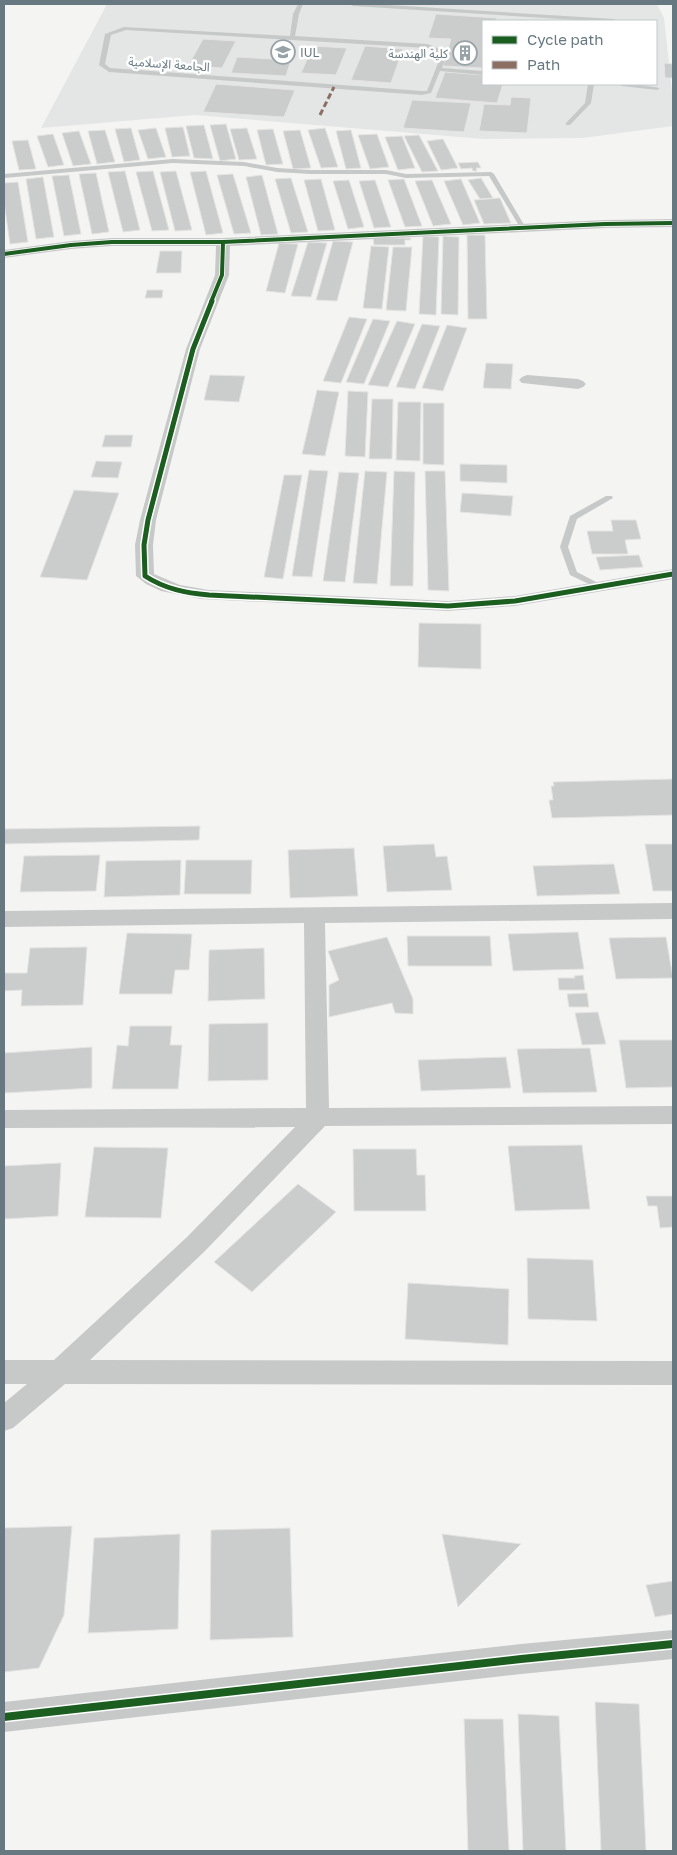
<svg xmlns="http://www.w3.org/2000/svg" width="677" height="1855" viewBox="0 0 677 1855" font-family="'Golos Text','Noto Sans Arabic',sans-serif">
<rect width="100%" height="100%" fill="#f4f4f3"/>
<!-- built -->
<path fill="#e4e6e6" fill-rule="evenodd" d="M107,4h550l7,14 9,82v26l-90,12 -99,1 -289,-24 -154,13zM483,21h173v63h-173z"/>
<!-- building -->
<path fill="#cbcccc" stroke="#e4e4e3" d="M436,14l61,4 -1,3h-13v47l-40,-2 8,-27 -23,-1z
M203,39l33,2 -14,27 -34,-2z
M313,46l34,2 -11,27 -35,-2z
M365,46l38,3 -12,34 -40,-3z
M237,57l54,3 -5,16 -55,-3z
M664,63l9,1v14h-8z
M445,72l38,3v9h20l-6,19 -62,-5z
M216,84l79,6 -11,27 -81,-5z
M511,97l20,1 -4,35 -48,-2 5,-27 26,1z
M412,100l59,3 -7,29 -61,-4z
M226,124l10,35 -16,2 -10,-36z
M204,125l9,34 -19,-1 -8,-32z
M183,127l7,29 -18,1 -7,-29z
M131,128l9,32 -16,2 -9,-33z
M156,128l10,29 -18,2 -10,-29z
M247,128l10,31 -18,1 -9,-31z
M325,128l13,39 -17,1 -13,-38z
M273,129l10,35 -17,1 -9,-35z
M105,130l10,32 -18,2 -9,-33z
M300,130l11,38 -18,1 -10,-38z
M351,130l10,38 -15,1 -10,-38z
M79,131l12,33 -18,2 -11,-33z
M53,134l11,31 -16,2 -11,-31z
M377,134l12,33 -19,2 -12,-34z
M419,135l19,36 -16,1 -18,-36z
M402,136l13,32 -17,2 -13,-33z
M443,139l15,29 -17,2 -14,-29z
M28,140l8,29 -17,1 -7,-29z
M478,162l3,6h-5l1,3h-4l-1,-3 -11,1 -3,-6z
M125,171l15,59 -17,2 -15,-60z
M153,171l16,59 -17,1 -16,-59z
M176,171l16,59 -17,1 -15,-59z
M206,171l17,62 -17,2 -16,-63z
M96,173l13,59 -17,2 -13,-60z
M233,174l18,59 -17,1 -17,-59z
M69,175l12,59 -17,2 -12,-60z
M262,175l16,59 -17,1 -15,-58z
M43,177l11,60 -18,2 -10,-60z
M291,178l17,54 -17,1 -16,-54z
M481,178l12,20 -13,1 -12,-19z
M321,179l14,51 -17,1 -14,-51z
M404,179l18,47 -17,1 -17,-47z
M461,179l19,44 -17,2 -19,-44z
M349,180l15,47 -16,2 -15,-48z
M375,180l16,47 -17,1 -15,-47z
M432,180l19,44 -18,2 -18,-45z
M18,182l10,60 -18,2 -6,-42v-19z
M500,198l11,25 -27,1 -10,-24z
M467,235h18l2,84h-19z
M423,236l16,1 -3,78 -17,-1z
M443,236l16,1 -1,78 -17,-1z
M373,238h37l1,2h-6v5h-31z
M333,241l20,1 -16,59 -21,-1z
M308,242l19,1 -16,54 -20,-1z
M279,243l19,1 -13,49 -19,-2z
M371,246l18,1 -7,62 -19,-1z
M393,247h19l-6,64 -20,-1z
M160,251h22l-1,22h-25z
M147,290h16l-1,8h-17z
M349,317l18,2 -26,64 -18,-2z
M373,319l17,2 -26,63 -18,-2z
M397,321l18,3 -27,63 -20,-2z
M422,324l18,2 -25,63 -19,-2z
M447,325l20,3 -24,63 -21,-3z
M486,363l27,1 -2,25 -28,-1z
M210,375l35,1 -6,26 -35,-2z
M317,390l22,2 -14,64 -23,-2z
M348,391l20,1 -3,65 -20,-1z
M372,399h21l-1,60h-23z
M398,402h23l-1,59 -24,-1z
M423,403h21v62l-21,-1z
M105,435h28l-2,12h-29z
M96,461l26,1 -4,16 -27,-1z
M460,464l47,1v18l-47,-2z
M309,470l19,1 -16,106 -20,-1z
M365,471l22,1 -10,112 -24,-1z
M394,471l21,1 -2,114h-23z
M425,471h20l4,120 -21,-1z
M339,472l20,1 -14,109 -22,-1z
M284,475h18l-19,104 -19,-2z
M74,490l45,3 -32,87 -47,-3z
M462,493l51,3 -2,20 -51,-4z
M611,520h25l5,19 -16,1 3,14h-36l-5,-23h26z
M639,555l4,12 -43,3 -4,-13z
M419,623l62,1v45l-63,-2z
M673,779v36l-121,3 -3,-18h4l-2,-14h3l-1,-4z
M200,826l-1,14 -195,4v-15z
M434,844l2,13 11,-1 5,34 -65,2 -4,-46z
M645,844h28v47h-20z
M354,848l4,48 -68,2 -2,-48z
M100,855l-4,36 -76,1 4,-36z
M181,860l-1,35 -76,2 2,-36z
M186,860h66l-1,34h-67z
M614,864l6,30 -83,2 -4,-30z
M578,932l6,37 -71,2 -5,-37z
M127,933l65,1 -3,36h-14l-3,24h-53z
M407,936h83l2,30h-84z
M387,937l26,62v15l-18,-1 -3,-10 -63,14v-32l10,-5 -11,-29z
M666,937l7,41 -57,1 -7,-41z
M87,947l-4,58 -62,1 1,-16 -18,1v-18h23l3,-25z
M264,948l1,51 -57,2 1,-51z
M583,975l2,15h-26l-1,-12h17l-1,-2z
M587,993l2,14h-20l-2,-13z
M598,1012l8,32 -24,1 -7,-32z
M268,1023v57l-60,1 1,-57z
M130,1026h42l-2,19h12l-4,44h-66l5,-44 11,1z
M619,1040h54v47l-47,1z
M92,1047v41l-88,5v-40z
M590,1048l7,44 -74,1 -6,-44z
M506,1057l5,31 -90,3 -3,-31z
M582,1145l8,64 -75,2 -7,-65z
M94,1147l74,1 -7,70 -76,-1z
M353,1149h63l1,26h8l1,36h-72z
M61,1163l-3,53 -54,3v-53z
M298,1184l38,28 -84,80 -38,-30z
M646,1196h27v31l-13,1 -3,-22h-9z
M527,1258l66,2 4,61 -69,-2z
M408,1283l101,6 -1,56 -103,-6z
M72,1526l-8,89 -25,53 -35,4v-144z
M290,1528l3,109 -83,3 1,-110z
M180,1534l-2,95 -90,4 6,-95z
M442,1534l79,10 -63,63z
M673,1581v33l-18,3 -9,-32z
M595,1702l44,2 7,147h-45z
M518,1714l41,2 7,135h-43z
M464,1719h39l6,132h-41z"/>
<g fill="none" stroke-linecap="round" stroke-linejoin="round">
<!-- service -->
<path fill="#c7c9c9" fill-rule="evenodd" d="M298,4h5l-4,10 -4,22 132,8c9,3 15,5 19,14l-4,10 41,3v4l-43,-4 -9,22 -9,2 -313,-23 -10,-7 6,-31 19,-7 166,9 3,-22zM126,30l301,18 8,3 5,7 -13,33h-5l-312,-23 -5,-4 6,-29z
M350,4h23l241,15 3,2h-24l-240,-15z
M588,84h6l-3,19 -21,22h-4v-2l19,-20z
M619,84h16l25,4 -3,2 -35,-4z
M173,159l71,3 33,6 33,2h76l20,4 85,-2 3,2 32,54 -5,1 -32,-53 -83,2 -20,-4h-76l-33,-2 -33,-6 -71,-3 -169,15v-4z
M606,496h6l1,2 -36,21 -9,28 9,25 23,12 1,2 -4,2 -27,-13 -10,-28 10,-31z"/>
<!-- minor -->
<path fill="#c7c9c9" fill-rule="evenodd" d="M673,219v8l-68,1 -375,18 -1,29 -29,74 -44,171 -3,25 1,29 26,11 29,5 239,11 67,-5 158,-27v10l-158,27 -67,5 -247,-12 -40,-8 -15,-7 -10,-8 -1,-31 5,-25 46,-171 29,-74 1,-29h-104l-41,3 -67,9v-8l67,-9 41,-3h111l382,-18z
M527,375l51,4 5,2 3,3 -3,3 -5,2 -56,-6 -3,-3 3,-3z
M673,903v16l-348,4 4,185 344,-2v18l-348,2 -120,125 -115,109 583,1v24l-608,-1 -52,44 -9,3v-28l23,-19h-23v-24h50l133,-123 108,-110 -291,1v-18l302,-2 -2,-185 -300,4v-16z
M673,1630v29l-152,15 -517,58v-30l517,-58z"/>
<!-- quiet -->
<path stroke="#8d6e63" stroke-width="3" stroke-dasharray="6 3" stroke-linecap="butt" d="M320,115l14,-28"/>
<!-- cycleway-far2 casing -->
<g stroke="#fff" stroke-width="5.5">
<path id="cycleway-far2" d="M4,254l67,-9 41,-3h111l382,-18 68,-1
M211,302l11,-27 1,-33"/>
</g>
<!-- cycleway-far1 casing -->
<g stroke="#fff" stroke-width="8">
<path id="cycleway-far1" d="M212,301l-19,48 -45,171 -4,25 1,31c20,13 41,17 64,19l239,11 67,-5 158,-27"/>
</g>
<!-- cycleway casing -->
<g stroke="#fff" stroke-width="11">
<path id="cycleway" d="M4,1717l517,-58 152,-15"/>
</g>
<!-- cycleway-far2 -->
<use href="#cycleway-far2" stroke="#1b5e20" stroke-width="4"/>
<!-- cycleway-far1 -->
<use href="#cycleway-far1" stroke="#1b5e20" stroke-width="5"/>
<!-- cycleway -->
<use href="#cycleway" stroke="#1b5e20" stroke-width="8"/>
</g>
<!-- icons -->
<defs>
<g id="university-ring" transform="scale(1.25)"><circle r="9.5" fill="#fff" stroke="#98a3a8" stroke-width="1.5"/><path d="M0-5L7-2L0 1L-7-2ZM-4 1L0 2.5L4 1V4Q0 6-4 4Z" fill="#98a3a8"/></g>
<g id="building-ring" transform="scale(1.25)"><circle r="9.5" fill="#fff" stroke="#98a3a8" stroke-width="1.5"/><path d="M-4-6H4V6H1V3H-1V6H-4ZM-2.5-4.3h1.7v1.8h-1.7ZM.8-4.3h1.7v1.8H.8ZM-2.5-1h1.7V.8h-1.7ZM.8-1h1.7V.8H.8Z" fill="#98a3a8"/></g>
</defs>
<g fill-rule="evenodd">
<use href="#university-ring" x="283" y="52"/>
<use href="#building-ring" x="465" y="53"/>
</g>
<g text-anchor="middle" dominant-baseline="central" stroke-width="5" stroke-linejoin="round" paint-order="stroke">
<!-- far-poi labels -->
<g font-size="12" fill="#677880" stroke="#fff" text-anchor="start">
<text x="300" y="52">IUL</text>
<text x="448" y="53" text-anchor="end">كلية الهندسة</text>
</g>
<!-- far-street labels -->
<g font-size="12" fill="#677880" stroke="#fff">
<text transform="translate(169 64) rotate(4)">الجامعة الإسلامية</text>
</g>
</g>
<!-- border -->
<rect width="677" height="1855" fill="none" stroke="#677880" stroke-width="10"/>
<!-- legend -->
<rect x="482" y="20" width="175" height="65" fill="#ffffff" stroke="#c2c9cc"/>
<rect x="492" y="36" width="25" height="8" fill="#1b5e20" stroke="#c2c9cc"/>
<text x="527" y="45" font-size="15" fill="#677880">Cycle path</text>
<rect x="492" y="61" width="25" height="8" fill="#8d6e63" stroke="#c2c9cc"/>
<text x="527" y="70" font-size="15" fill="#677880">Path</text>
</svg>
